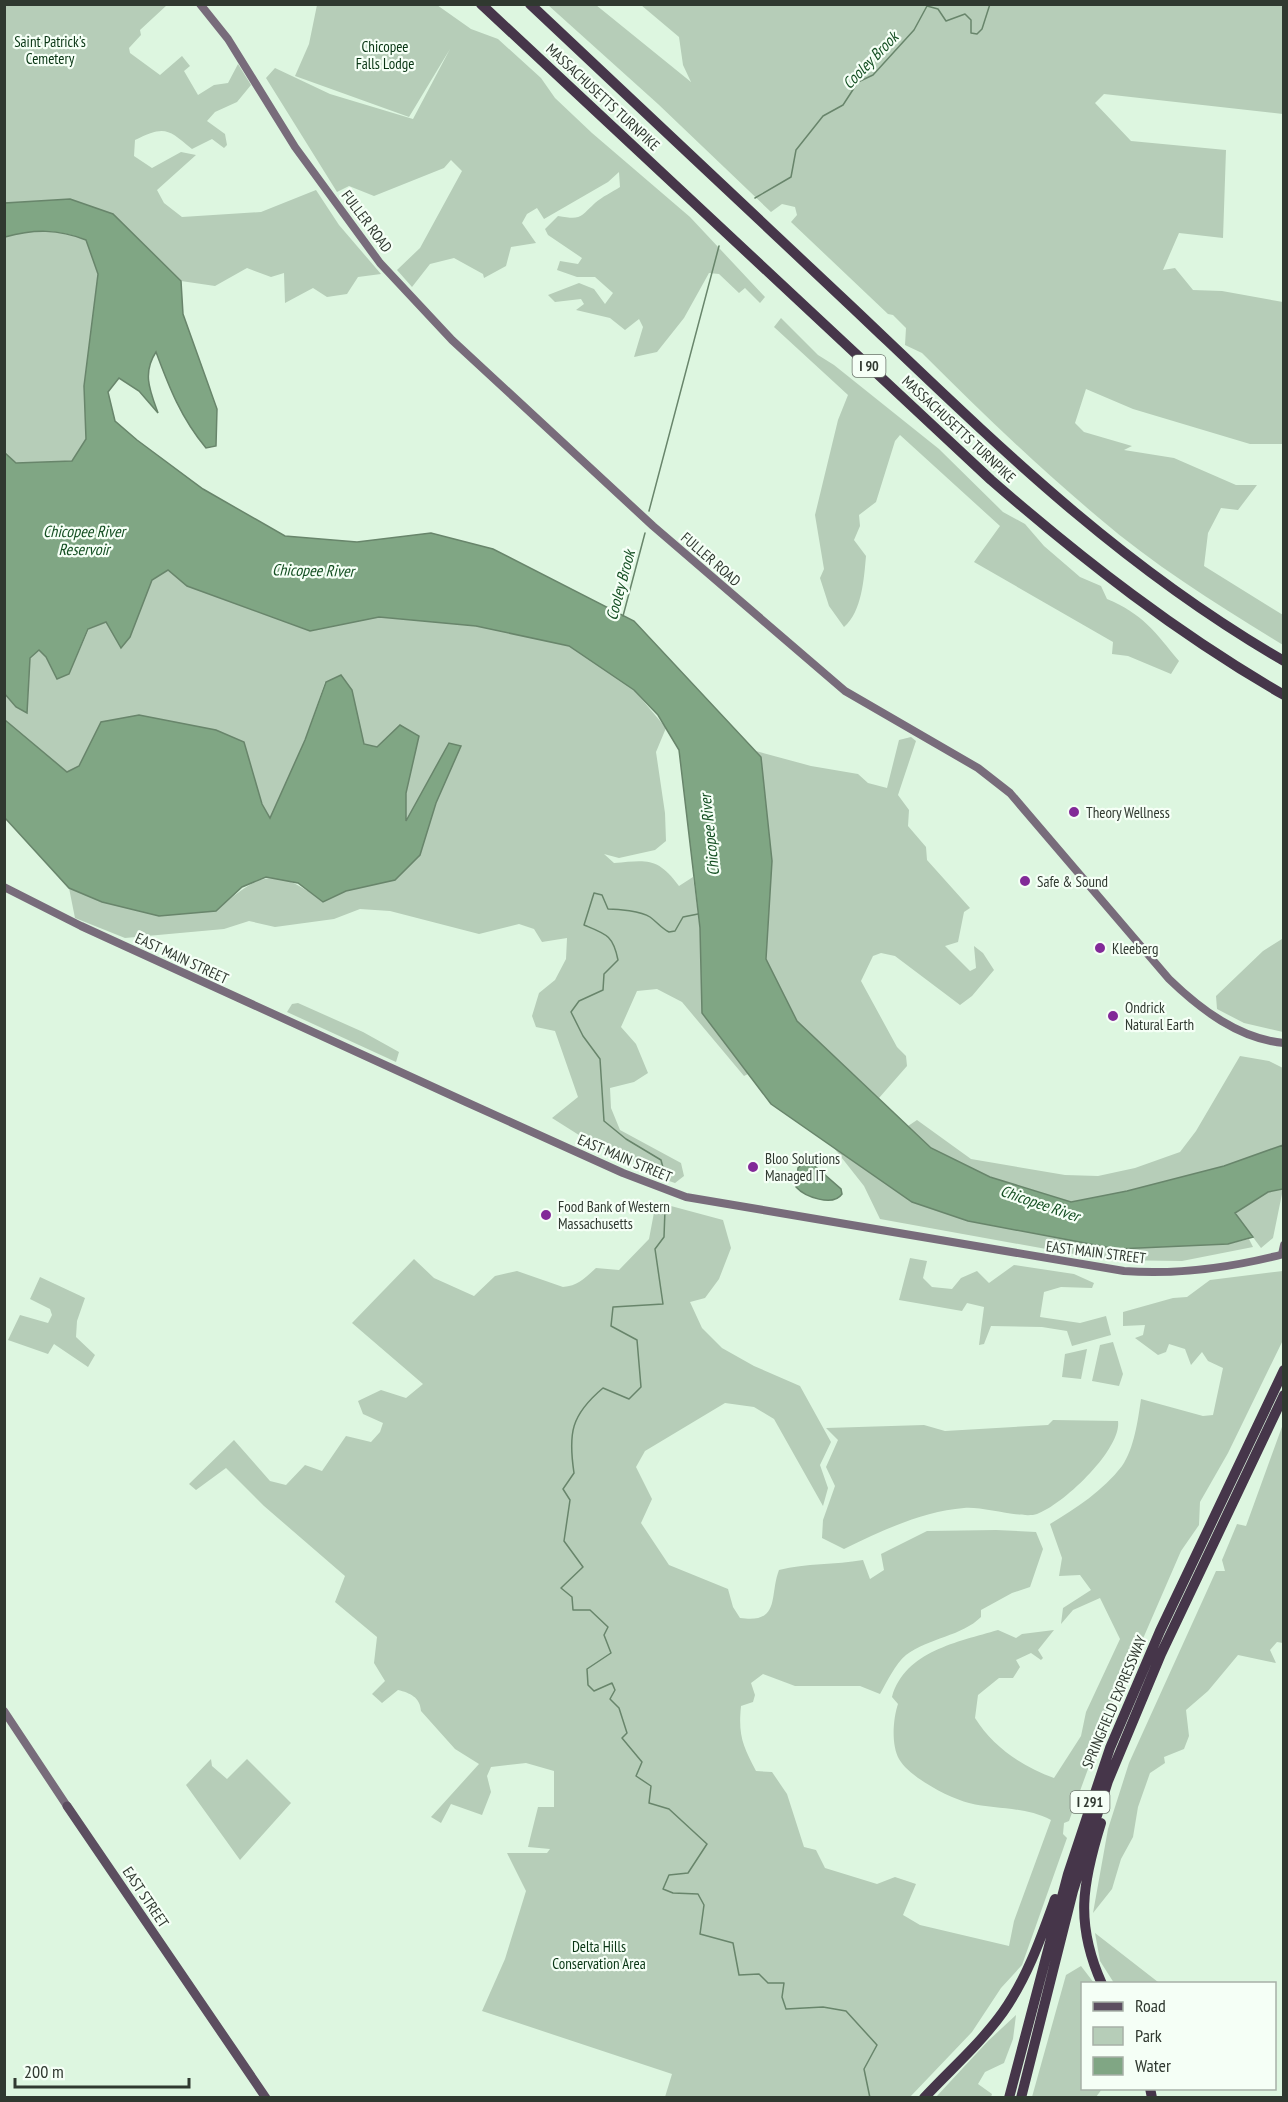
<svg xmlns="http://www.w3.org/2000/svg" width="1288" height="2102" viewBox="0 0 1288 2102" font-family="'PT Sans Narrow',sans-serif">
<rect width="100%" height="100%" fill="#ddf6e0"/>
<!-- green -->
<path fill="#b6cdb8" d="M4,5h163l-27,25 1,5 -12,13 1,5 30,22 22,-19 8,10 -6,5 14,24 16,-10 14,-2 10,-19 13,21 -14,17 -22,10 -8,9 18,13 2,11 -3,3 -12,-9 -20,10c-24,-20 -27,-24 -57,-9l-1,16 18,12 29,-16 15,3 -39,35 7,13 18,14 79,-5 55,-22 23,35 42,49 -23,3 -11,17 -20,3 -14,-9 -28,15 -1,-30 -13,4 -24,-9 -32,18 -34,-5 -68,-67 -43,-15 -65,4z
M317,5h120l34,24 27,10 43,39 14,20 37,35 98,84 75,80 -5,6 -15,-15 -6,5 -20,-19 -10,-1 -25,45 -27,34 -23,5 9,-30 -4,-8 -14,11 -15,-12 -34,-8 8,-6 -3,-5 -26,3 -7,-7 31,-12 15,6 11,15 8,-11 -18,-16h-18l-20,-7 3,-9 18,3 4,-6 -34,-23 -3,-6 13,-13c23,4 21,2 37,-13 7,-6 17,-11 25,-16l-1,-15 -11,10 -64,37 -7,-11 -10,6 -5,9 14,20 -25,4 -5,19 -22,12 -1,-4 -29,-16 -24,6 -18,23 -15,-17 23,-22 42,-77 -11,-11 -7,8 -70,28 -25,-10 -12,6 -71,-114 9,-10 55,26 83,25 37,-70 -41,68 -114,-41 14,-32z
M548,5h48l95,77 -8,-17 -4,-28 -38,-32h642v109l-179,-20 -9,9 36,38 95,9 -3,88 -44,-5 -16,37 12,-2 18,22 29,1 61,11v142h-33l-117,-35 -47,-20 -11,34 9,9 48,14 -8,4 50,8 62,27h21l-19,25 -17,-2 -13,25 -4,33 79,49v30c-62,-38 -128,-79 -184,-127 -62,-52 -120,-108 -177,-165l-17,-8 1,-17 -13,-13 -5,-1 -97,-92 6,-7 -2,-8 -13,-3 -11,8 -113,-108z
M30,230l36,2 21,8 11,34 -14,112 2,53 -13,22 -57,2 -11,-10 -1,-216z
M781,318l37,37 16,10 105,84 64,63 22,12 19,22 36,31 21,9 6,13c36,15 48,33 72,62l-8,13 -43,-18 -16,-2 1,-12 -139,-80 26,-36 -100,-91 -5,6 -19,61 -17,13 1,11 -6,14 12,16c-2,22 -4,56 -22,71l-15,-21 -9,-28 4,-9 -9,-54 23,-95 10,-25 -74,-68z
M168,570l19,16 123,45 69,-14 98,9 93,20 64,44 32,38 -10,24 9,61 1,28 -11,9 -36,8 -15,-4 10,9c33,-3 44,-6 65,23l14,-9 7,51 2,85 46,61 -4,2 -62,-74 -25,-13 -20,2 -16,36 15,17 12,29 -14,9 -24,6 1,20 9,22 61,33 3,13 -9,7 -15,-5 -16,-14 -17,-4 -37,-18 -38,-24 26,-21 -23,-66 -19,-4 -4,-11 7,-23 16,-13 11,-21 1,-21 -25,4 -8,-13 -15,-5 -40,10 -89,-23 -30,-2 -26,10 -59,8 -26,-6 -25,8 -99,9 -50,-20 -6,-30 33,14 114,9c43,-38 59,-46 107,-9l23,-11 49,-11 25,-25 16,-52 13,-60 -43,79v-29l13,-57 -42,11 -13,-3 -12,-54 -27,-8 -20,58 -35,78 -8,-14 -161,-82 -22,45 -12,5 -62,-52v-27l11,14 12,-4 1,-45 10,-8 7,7 11,22 12,-5 20,-45 17,-7 15,25 9,-10 22,-57z
M911,737l5,4 -18,54 11,15 -1,16 18,21 1,13 43,48 -6,4 -6,30 -13,4 25,25 6,-3 -2,-22 9,7 11,17 -22,26 -12,9 -65,-49 -14,-3 -8,3 -12,25 36,66 9,9 1,10 -28,32 -82,-77 -31,-62 6,-98 -11,-104 -5,-6 55,15 47,8 10,9 19,5 12,-48z
M1283,931v101l-39,-9 -27,-14 -1,-13 47,-45 19,-12z
M298,1003l65,29 36,20 -3,10 -109,-50 5,-8z
M1240,1056l29,5 14,7v77l-59,21 -97,25 -56,11 -81,-25 -59,-29 -23,-22 9,-6 54,39 94,16 33,1 37,-8 45,-16 16,-21z
M834,1148l78,54 56,19 149,28 111,-5 21,-5 4,8 -71,14 -75,-1 -227,-41 -16,-33z
M1283,1189l-10,49 -12,10 -26,-35 33,-21z
M656,1202l67,18 8,28 -12,31 -14,19 -15,4 12,26 20,20 32,18 46,20 31,56 -11,23 8,23 -5,18 -49,-87 -20,-12 -29,-4 -80,48 -9,16 16,32 -11,24 28,42 59,24 5,18 7,11c41,6 29,-22 39,-48 27,-7 56,-5 84,-10l7,19 14,-9 -3,-16 46,-23 69,-1 40,2 7,17 -13,38 -18,6 -31,17v7c-19,19 -52,21 -75,38 -11,9 -19,27 -26,39l-20,-8h-65l-32,-12 -12,9 4,12 -2,7 -12,4c-3,30 2,40 15,65l16,1 15,22 17,53 12,3 9,18 52,16 18,-7 21,7 -13,31 17,10 89,21 5,-25 37,-101c-27,-14 -54,-10 -82,-17 -20,-5 -60,-26 -70,-44 -8,-15 -6,-40 -1,-55l-6,-7c13,-46 66,-55 106,-67l18,8 6,-4 32,-4 -16,20 5,8 -2,2 -10,-7 -15,7 4,7 -7,11h-14l-21,17 -3,23c18,29 48,49 79,60l27,-42 5,-24 34,-73 -20,-41 -27,12 -12,14 2,-16 28,-18 -11,-15 -21,1 3,-18 -12,-34c26,-16 53,-33 72,-58 12,-17 16,-46 19,-67l62,17 10,-1 10,-47 -15,-7 -6,-9 -11,13 -6,-16 -16,-5 -3,8 -8,3 -23,-17 8,-3 2,-10 -22,1v-14l50,-14 14,-1 23,-17 73,-9v69l-55,113 -28,49 -1,23 -18,26 -59,136 -16,26 -3,15 -34,93 -5,2 -1,11 4,4 -45,127 -21,23 -29,44 -62,65h-245l7,-23 -190,-63 23,-52 21,-68 -19,-38h40l3,-4 -22,-2 10,-40h16v-36l-28,-8 -35,4 -4,9 4,16 -9,23 -31,-11 -10,19 -10,-6 48,-53 -24,-15 -34,-38c-1,-14 -11,-18 -23,-21l-16,13 -10,-9 13,-13 -11,-18 3,-26 -42,-35 10,-26 -81,-70 -38,-38 -30,22 -7,-6 45,-44 36,41 16,4 19,-20 17,6 24,-35 25,6 9,-10 3,-9 -20,-9 -5,-13 23,-11 25,8 17,-14 -71,-61 62,-64 20,19 40,18 21,-20 22,-5 46,16c15,-1 22,-9 33,-19l23,2 30,-31z
M910,1258l17,3 -4,17 9,9 20,2 9,-11 16,-7 12,12 25,-18 60,9 20,9 -2,5 -31,-1 -17,5 -4,25 40,6 26,-7 5,19 -39,11 -5,-15 -25,-4 -51,-1 -7,18 -5,1 5,-38 -17,-4 -5,8 -63,-11z
M40,1277l45,21 -8,23 -1,16 19,18 -7,12 -34,-23 -6,10 -40,-14 12,-25 28,8 4,-8 -2,-6 -20,-10z
M1113,1342l10,32 -4,12 -27,-5 8,-36z
M1087,1349l-6,30 -19,-2 3,-23z
M1053,1420l65,1c4,28 -55,84 -81,93 -15,5 -54,-8 -73,-6 -41,3 -83,23 -120,41l-22,-11 1,-18 12,-34 -9,-19 12,-27 -12,-12 98,-3 21,6 103,-6z
M1283,1424v219l-6,-1 -7,8 6,13 -38,-8 -30,36 -22,19 3,26 -5,13 -20,8 1,6 -15,10 -12,34 -5,30 -12,22 -9,30 -19,24 15,-84 21,-66 87,-192h9l-3,-11 15,-36 9,2z
M211,1759l1,7 15,13 20,-20 44,44 -51,57 -54,-75z
M1095,1933l63,49 -44,1 -14,-22z
M1081,1966l13,17 -12,1v104l20,1 -6,8h-64l34,-122z
M1016,2015l-3,24 -9,24 -19,9 -7,12 14,10 -1,3h-55l52,-56z"/>
<!-- water -->
<path fill="#80a684" stroke="#68856b" stroke-width="1.5" d="M70,199l43,15 68,67 2,33 34,95 -1,37 -10,2c-25,-30 -37,-61 -50,-96 -14,21 -6,39 2,61l-19,-22 -20,-13 -11,14 7,29 22,19 66,49 82,47 72,6 74,-9 62,16 141,72 127,136 11,104 -6,98 31,62 134,127 59,29 81,25 56,-11 97,-25 59,-21v44l-15,3 -33,21 18,24 -25,7 -111,5 -149,-28 -56,-19 -141,-98 -69,-91 -2,-85 -21,-178 -21,-35 -24,-25 -65,-44 -93,-20 -97,-9 -69,14 -123,-45 -19,-16 -16,10 -22,57 -9,11 -15,-26 -18,7 -19,45 -12,5 -11,-22 -7,-7 -9,8 -3,55 -11,-6 -12,-14 1,-240 11,10 56,-2 14,-22 -2,-53 14,-112 -12,-34c-28,-11 -52,-11 -81,-3v-34z
M341,675l11,15 12,54 13,3 23,-22 19,11 -13,57v28l43,-78 12,3 -25,57 -16,52 -25,25 -49,11 -23,11 -25,-19 -32,-6 -24,10 -26,24 -57,5 -57,-14 -33,-14 -64,-70v-98l62,52 12,-6 22,-44 38,-7 77,15 28,12 18,62 8,14 35,-78 21,-58z
M808,1160l33,29 1,5c-9,13 -37,3 -46,-7l2,-19z"/>
<g fill="none" stroke-linecap="round" stroke-linejoin="round">
<!-- stream -->
<path stroke="#68856b" stroke-width="1.5" d="M755,198l36,-21 5,-27 27,-34 20,-11 15,-23 15,-7 41,-45 13,-24 11,3 8,12 19,-7 6,6v13l6,1 5,-5 8,-25
M649,511l70,-265
M623,616l22,-83
M666,1179l-5,-19 -35,-21 -22,-18 -4,-62 -17,-23 -12,-24 8,-11 24,-11 1,-16 14,-14c-5,-25 -12,-26 -34,-35l10,-32 8,2 6,14c10,0 33,2 42,8 7,5 11,11 19,15l6,-1 8,-14 15,-3
M665,1209l-1,28 -9,12 8,55 -50,3 -2,19 26,14 4,47 -12,12 -26,-11c-32,27 -35,45 -29,85l-11,16 7,11 -6,41 19,26 -22,21 11,9 1,13h17l18,17 -4,8 7,18 -24,16 1,16 6,6 18,-8 3,7 -5,9 9,9 8,25 -5,5 20,24 -6,14 15,10 -2,17 20,6 38,35 -19,29 -19,2 -6,14 10,4 25,1 6,11 -4,29 33,9 6,32 20,-1 9,9h16l-2,14 4,12 37,-2 23,4 31,34 -13,24 6,29"/>
<!-- secondary -->
<path stroke="#786c7b" stroke-width="8" d="M200,4l28,35 67,108 85,116 72,77 201,186 192,165 133,77 32,25 159,186c31,30 70,60 115,64
M4,887l77,39 385,176 157,71 63,24 438,74c55,4 106,-3 160,-17
M1282,1254l2,-9
M4,1711l63,95"/>
<!-- primary -->
<path stroke="#5c4e60" stroke-width="9" d="M67,1806l199,292"/>
<!-- motorway -->
<path stroke="#46364a" stroke-width="10" d="M481,4l510,476c92,80 187,154 293,215
M530,4c108,101 215,203 323,304 139,132 263,256 431,353
M1101,1823c-19,61 -26,101 1,161
M1150,2088l2,10
M924,2098c26,-28 57,-55 79,-86 24,-34 38,-74 52,-113
M1009,2098l59,-224 42,-126 50,-117 124,-261
M1021,2098l52,-207 35,-110 53,-127 123,-259"/>
</g>
<!-- markers -->
<g fill="#822a98" stroke="#f5fff6" stroke-width="2">
<circle cx="1074" cy="812" r="6"/>
<circle cx="1025" cy="881" r="6"/>
<circle cx="1100" cy="948" r="6"/>
<circle cx="1113" cy="1016" r="6"/>
<circle cx="753" cy="1167" r="6"/>
<circle cx="546" cy="1215" r="6"/>
</g>
<g text-anchor="middle" dominant-baseline="central" stroke-width="4.5" stroke-linejoin="round" paint-order="stroke">
<!-- shield labels -->
<g fill="#f5fff6" stroke="#6b746b" stroke-width="1.5">
<rect x="852.5" y="355" width="33" height="22" rx="4.5"/>
<rect x="1070.5" y="1791" width="39" height="22" rx="4.5"/>
</g>
<g font-size="14" font-weight="bold" fill="#303930">
<text x="869" y="366">I 90</text>
<text x="1090" y="1802">I 291</text>
</g>
<!-- park labels -->
<g font-size="15" fill="#083513" stroke="#f5fff6">
<text x="50" y="41">Saint Patrick's<tspan x="50" dy="17">Cemetery</tspan></text>
<text x="385" y="46">Chicopee<tspan x="385" dy="17">Falls Lodge</tspan></text>
<text x="599" y="1946">Delta Hills<tspan x="599" dy="17">Conservation Area</tspan></text>
</g>
<!-- street labels -->
<g font-size="15" fill="#303930" stroke="#f5fff6">
<text transform="translate(603 97) rotate(43)">MASSACHUSETTS TURNPIKE</text>
<text transform="translate(367 221) rotate(53)">FULLER ROAD</text>
<text transform="translate(959 429) rotate(43)">MASSACHUSETTS TURNPIKE</text>
<text transform="translate(711 559) rotate(41)">FULLER ROAD</text>
<text transform="translate(182 958) rotate(25)">EAST MAIN STREET</text>
<text transform="translate(625 1158) rotate(23)">EAST MAIN STREET</text>
<text transform="translate(1096 1252) rotate(7)">EAST MAIN STREET</text>
<text transform="translate(1114 1702) rotate(-67)">SPRINGFIELD EXPRESSWAY</text>
<text transform="translate(146 1897) rotate(56)">EAST STREET</text>
</g>
<!-- poi labels -->
<g font-size="15" fill="#303930" stroke="#f5fff6" text-anchor="start">
<text x="1086" y="812">Theory Wellness</text>
<text x="1037" y="881">Safe &amp; Sound</text>
<text x="1112" y="948">Kleeberg</text>
<text x="1125" y="1007">Ondrick<tspan x="1125" dy="17">Natural Earth</tspan></text>
<text x="765" y="1158">Bloo Solutions<tspan x="765" dy="17">Managed IT</tspan></text>
<text x="558" y="1206">Food Bank of Western<tspan x="558" dy="17">Massachusetts</tspan></text>
</g>
<!-- water labels -->
<g font-size="16" font-style="italic" fill="#144f22" stroke="#f5fff6">
<text transform="translate(870 60) rotate(-46)">Cooley Brook</text>
<text x="84" y="531">Chicopee River<tspan x="84" dy="18">Reservoir</tspan></text>
<text transform="translate(313 570) rotate(1)">Chicopee River</text>
<text transform="translate(620 585) rotate(-75)">Cooley Brook</text>
<text transform="translate(709 835) rotate(-96)">Chicopee River</text>
<text transform="translate(1040 1203) rotate(19)">Chicopee River</text>
</g>
</g>
<!-- border -->
<rect width="1288" height="2102" fill="none" stroke="#303930" stroke-width="12"/>
<!-- legend -->
<rect x="1081" y="1982" width="195" height="108" fill="#f5fff6" stroke="#a6b0a7" stroke-width="1.5"/>
<rect x="1093" y="2002" width="30" height="9" fill="#5c4e60" stroke="#a6b0a7" stroke-width="1.5"/>
<text x="1135" y="2012" font-size="18" fill="#303930">Road</text>
<rect x="1093" y="2027" width="30" height="18" fill="#b6cdb8" stroke="#a6b0a7" stroke-width="1.5"/>
<text x="1135" y="2042" font-size="18" fill="#303930">Park</text>
<rect x="1093" y="2057" width="30" height="18" fill="#80a684" stroke="#a6b0a7" stroke-width="1.5"/>
<text x="1135" y="2072" font-size="18" fill="#303930">Water</text>
<!-- scale -->
<path d="M15 2078v9h174v-9" fill="none" stroke="#303930" stroke-width="3"/>
<text x="24" y="2078" font-size="18" fill="#303930" stroke="#f5fff6" stroke-width="4.5" paint-order="stroke">200 m</text>
</svg>
